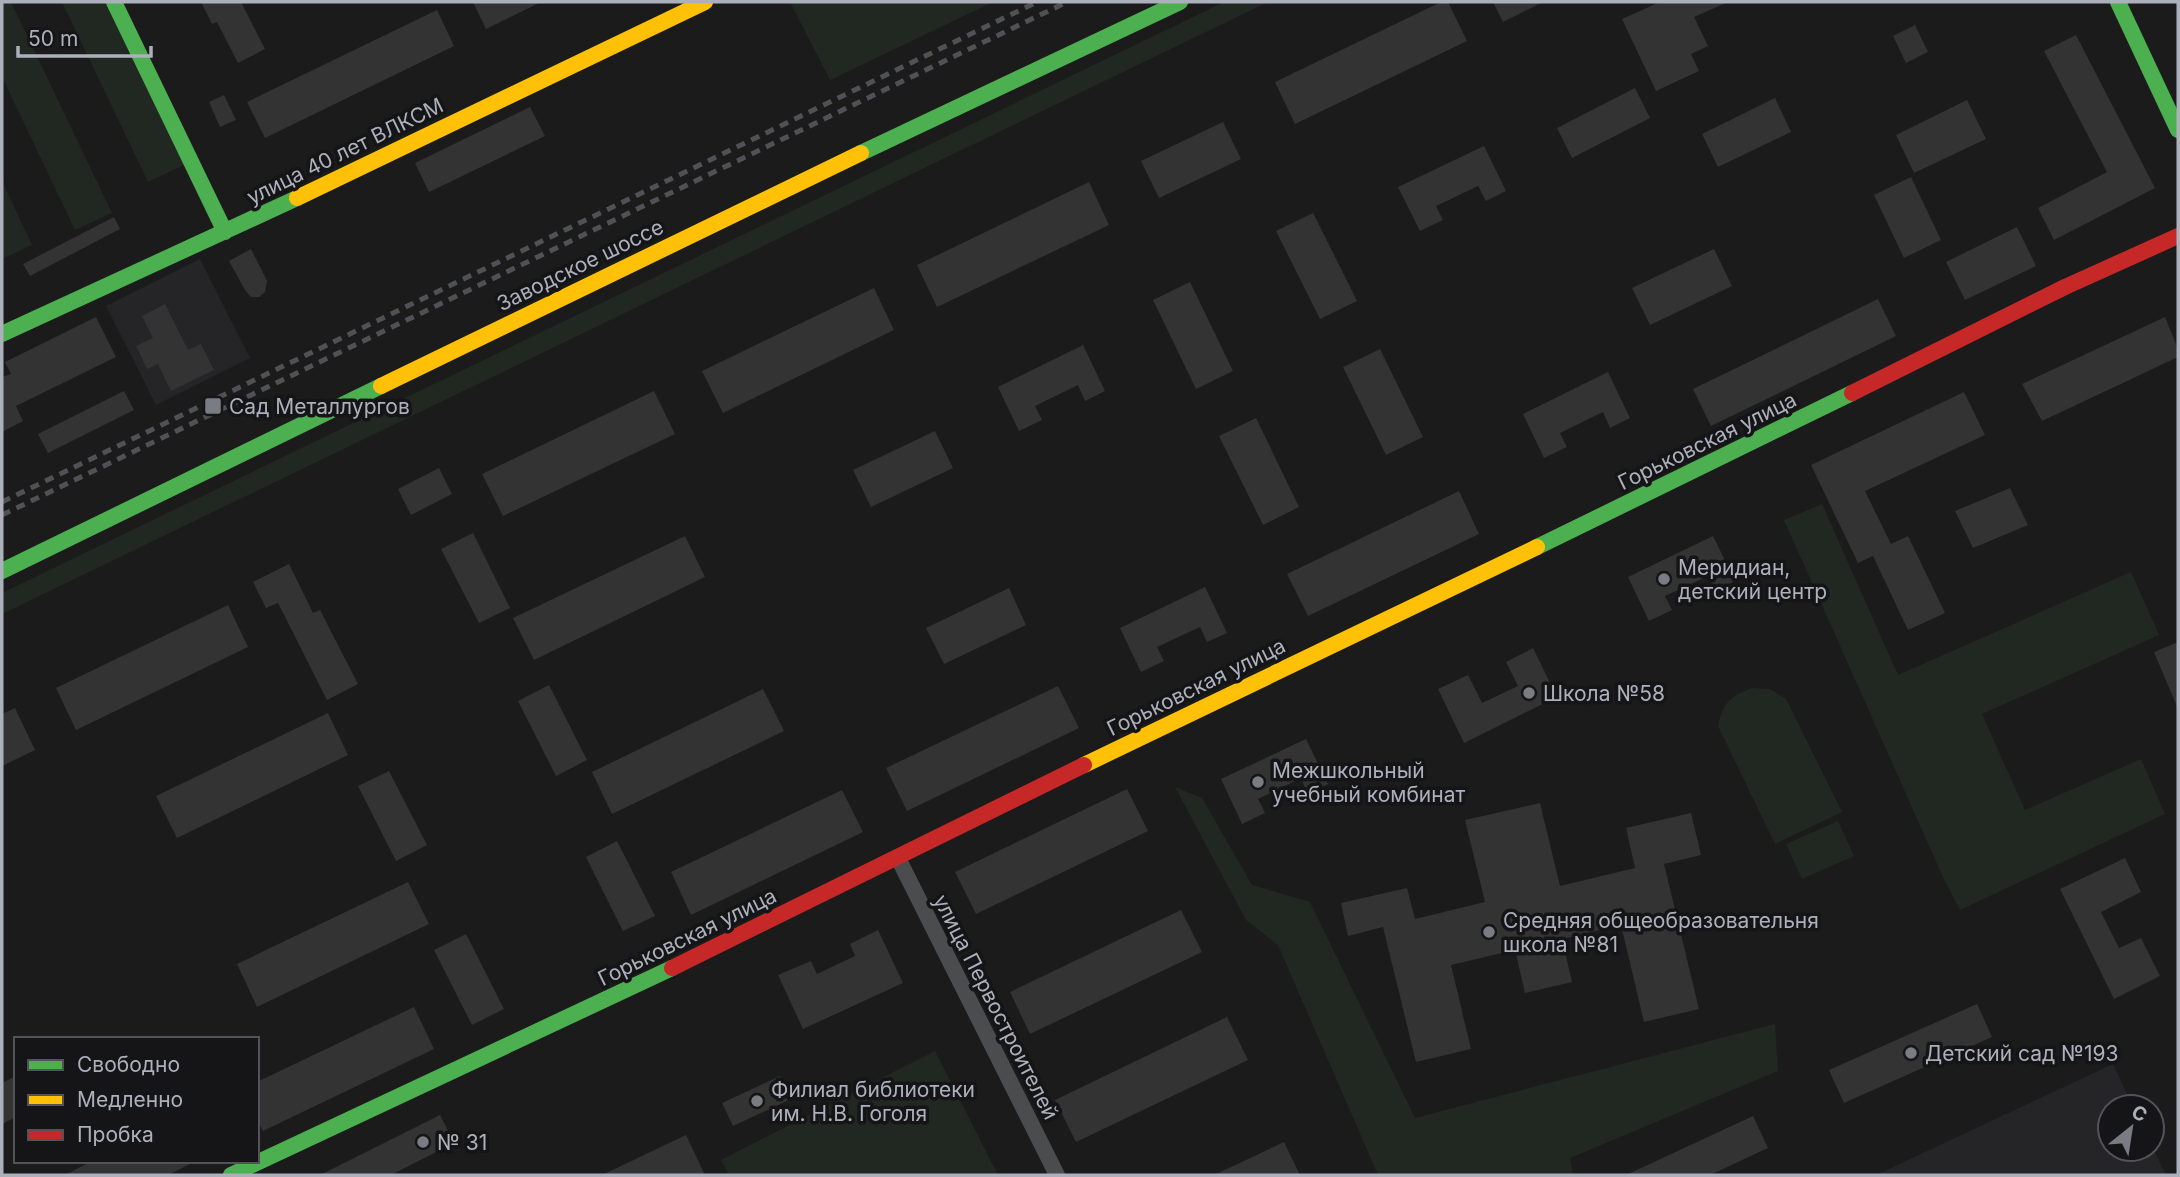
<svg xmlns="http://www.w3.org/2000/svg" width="2180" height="1177" viewBox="0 0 2180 1177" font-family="Inter,sans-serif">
<rect width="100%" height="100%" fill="#1b1b1b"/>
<!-- built -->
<path fill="#252527" d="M200,259l50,99 -94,47 -50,-99z
M2113,1064l20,43h-23v42h42v-3l14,29h-290z"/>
<!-- green -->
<path fill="#212822" d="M2,2h9l101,211 -37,17 -73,-153z
M62,2h46l78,162 -38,18z
M790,2h203l-163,78z
M1224,2h44l-1266,612v-21z
M2,181l30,64 -30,14z
M1822,504l76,171 233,-103 28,63 -177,79 43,96 116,-51 24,55 -205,96 -18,-35 -158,-355z
M1752,688l18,1 16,10 56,113 -67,32 -57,-118c5,-24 12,-29 34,-38z
M1175,787l27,11 50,87 58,17 105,216 360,-94 3,47 -208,87 3,17h-195l-100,-230 -32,-25z
M1838,821l16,35 -52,23 -16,-35z
M935,1051l63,124h-269l-8,-15z"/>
<!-- building -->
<path fill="#333" d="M201,2h40l24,47 -27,14 -21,-41 -5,2z
M473,2h68l-55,27z
M1441,2h7l19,39 -172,83 -20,-42z
M1493,2h50l-40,20z
M1660,2h68l-34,15 14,29 -17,8 8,17 -43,20 -34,-72z
M437,10l17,36 -189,92 -18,-36z
M1915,25l13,27 -22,11 -13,-27z
M2076,35l79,153 -101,52 -16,-32 69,-36 -63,-121z
M1635,88l15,30 -78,40 -15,-30z
M224,95l12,25 -16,7 -11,-25z
M1775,98l16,34 -73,35 -16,-33z
M1967,100l19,39 -72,34 -18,-38z
M530,107l15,29 -116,56 -14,-29z
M1223,122l18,37 -82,39 -18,-37z
M1484,146l22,45 -20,10 -8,-15 -42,20 7,14 -23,11 -22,-44z
M1911,177l30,63 -37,18 -30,-63z
M1089,182l20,43 -172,82 -20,-42z
M1313,213l44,88 -37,18 -44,-88z
M114,217l6,12 -90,47 -7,-12z
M2017,227l19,39 -71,34 -19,-38z
M251,249l16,32 -2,11 -6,5h-8l-6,-7 -16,-29z
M1714,249l18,37 -82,39 -18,-37z
M1190,282l43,89 -37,18 -43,-89z
M874,288l20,42 -171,83 -21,-42z
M1878,299l18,37 -185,90 -18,-37z
M165,304l23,46 13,-6 13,26 -43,21 -13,-27 -11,5 -11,-23 17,-8 -11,-22z
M96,317l20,40 -100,49 7,15 -21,11v-55l9,-3 -6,-12z
M2165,317l13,32v8l-136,64 -20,-37z
M1083,345l22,46 -20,10 -7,-16 -43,21 7,14 -23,11 -21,-44z
M1380,349l43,88 -37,18 -43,-88z
M1608,372l22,46 -20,10 -7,-16 -43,21 7,14 -23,11 -21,-44z
M124,391l10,19 -86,43 -10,-19z
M654,391l21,43 -172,82 -21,-42z
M1964,392l21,43 -120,56 26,53 17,-8 37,77 -37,17 -35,-74 -15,7 -47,-98z
M1256,418l43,89 -36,18 -44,-89z
M935,431l18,37 -82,39 -18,-37z
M439,468l13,26 -41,21 -13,-26z
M2010,488l18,37 -55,23 -18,-37z
M1459,491l20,43 -171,82 -21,-42z
M473,533l37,75 -31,15 -38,-74z
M685,536l20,41 -171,83 -21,-42z
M1713,536l22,45 -20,10 -7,-15 -43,20 7,14 -23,11 -21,-44z
M289,564l24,49 7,-3 38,74 -31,16 -49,-97 -12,5 -13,-26z
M1205,587l22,46 -20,9 -7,-15 -43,20 7,14 -23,11 -21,-44z
M1009,588l17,37 -82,39 -18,-36z
M228,605l20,42 -172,83 -20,-42z
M2178,642v67l-24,-57z
M1533,648l24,49 -93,46 -26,-54 30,-14 14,28 36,-17 -12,-24z
M549,685l38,75 -31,16 -38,-75z
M1058,686l21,42 -172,83 -21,-43z
M763,689l21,42 -172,83 -20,-42z
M15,708l20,42 -33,16v-52z
M328,713l20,42 -171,83 -21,-42z
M1306,739l22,45 -20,10 -7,-16 -43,21 7,14 -23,11 -21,-45z
M389,771l38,74 -31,16 -38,-75z
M1127,789l21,42 -172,83 -21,-42z
M842,790l21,42 -172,83 -20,-43z
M1540,803l20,83 75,-18 -9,-40 65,-15 10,42 -37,9 35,145 -55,13 -23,-97 -59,14 10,43 -47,11 -10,-43 -64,15 20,84 -55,13 -33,-135 -35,9 -7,-33 66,-15 8,31 70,-17 -20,-82z
M617,841l38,75 -32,15 -37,-74z
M2125,858l16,34 -40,20 18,36 22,-10 19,38 -46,23 -54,-110z
M408,882l21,42 -172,83 -20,-43z
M1181,910l21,42 -172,82 -20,-42z
M878,930l25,53 -100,46 -25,-54 33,-14 6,13 38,-18 -5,-12z
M466,934l38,75 -32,16 -38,-75z
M1977,1004l15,33 -148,66 -15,-33z
M414,1007l20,42 -171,82 -6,-11v-38z
M1227,1017l21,43 -172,82 -21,-42z
M16,1076v41l-14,7v-41z
M780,1076l11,23 -58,27 -11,-23z
M440,1115l14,28 -63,32h-71z
M1753,1116l15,32 -58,27h-84z
M686,1135l19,40h-103z
M1284,1142l16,33h-86z
M92,1161h104l-28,14h-103z"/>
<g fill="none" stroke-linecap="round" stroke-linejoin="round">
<!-- street -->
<path stroke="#4b4c4e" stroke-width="16" d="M898,858l159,317"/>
<!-- fast -->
<path stroke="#4caf50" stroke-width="16" d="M114,2l111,230
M2118,2l60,128
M861,153l319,-151
M2,334l295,-136
M1537,547l315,-154
M2,571l379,-185
M231,1175l441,-207"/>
<!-- slow -->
<path stroke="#ffc107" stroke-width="16" d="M297,198l408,-196
M381,386l480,-233
M1084,765l453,-218"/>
<!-- jam -->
<path stroke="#c62828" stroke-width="16" d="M1852,393l213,-106 113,-51
M672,968l412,-203"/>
<!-- rail -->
<path stroke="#505154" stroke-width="5" stroke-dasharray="9 7" stroke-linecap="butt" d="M2,502l1035,-500
M2,515l1065,-513"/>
</g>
<!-- markers -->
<g fill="#797c83" stroke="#151517" stroke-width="2.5">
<rect x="204" y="397" width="18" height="18" rx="3.5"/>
<circle cx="1664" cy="579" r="7"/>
<circle cx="1529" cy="693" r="7"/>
<circle cx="1258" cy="782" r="7"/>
<circle cx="1489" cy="932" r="7"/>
<circle cx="1911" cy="1053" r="7"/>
<circle cx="757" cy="1101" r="7"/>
<circle cx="423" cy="1142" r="7"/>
</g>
<g text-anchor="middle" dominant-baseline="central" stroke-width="7" stroke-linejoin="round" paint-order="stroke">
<!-- street labels -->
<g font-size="21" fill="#acb0bb" stroke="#151517">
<text transform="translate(345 151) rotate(-26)">улица 40 лет ВЛКСМ</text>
<text transform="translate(580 265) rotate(-26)">Заводское шоссе</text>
<text transform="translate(1707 441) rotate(-26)">Горьковская улица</text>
<text transform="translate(1196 687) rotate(-26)">Горьковская улица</text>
<text transform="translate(687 937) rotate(-26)">Горьковская улица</text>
<text transform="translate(996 1007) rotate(63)">улица Первостроителей</text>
</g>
<!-- poi labels -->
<g font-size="21" fill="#acb0bb" stroke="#151517" text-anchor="start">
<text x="229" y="406">Сад Металлургов</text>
<text x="1678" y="567">Меридиан,<tspan x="1678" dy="24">детский центр</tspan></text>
<text x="1543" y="693">Школа №58</text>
<text x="1272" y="770">Межшкольный<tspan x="1272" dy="24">учебный комбинат</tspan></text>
<text x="1503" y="920">Средняя общеобразовательня<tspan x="1503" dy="24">школа №81</tspan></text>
<text x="1925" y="1053">Детский сад №193</text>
<text x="771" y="1089">Филиал библиотеки<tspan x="771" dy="24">им. Н.В. Гоголя</tspan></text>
<text x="437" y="1142">№ 31</text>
</g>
</g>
<!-- border -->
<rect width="2180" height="1177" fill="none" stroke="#acb0bb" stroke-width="7"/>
<!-- legend -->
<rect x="14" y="1037" width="245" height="126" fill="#151517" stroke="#515359" stroke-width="2"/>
<rect x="28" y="1060" width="35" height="10" fill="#4caf50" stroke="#515359" stroke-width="2"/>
<text x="77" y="1072" font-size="21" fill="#acb0bb">Свободно</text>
<rect x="28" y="1095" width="35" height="10" fill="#ffc107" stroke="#515359" stroke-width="2"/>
<text x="77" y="1107" font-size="21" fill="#acb0bb">Медленно</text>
<rect x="28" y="1130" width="35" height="10" fill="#c62828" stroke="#515359" stroke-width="2"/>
<text x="77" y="1142" font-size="21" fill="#acb0bb">Пробка</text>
<!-- north arrow -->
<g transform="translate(2131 1128) rotate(30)"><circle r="33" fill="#151517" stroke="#515359" stroke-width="2"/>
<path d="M0-5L12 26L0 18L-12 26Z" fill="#797c83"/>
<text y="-10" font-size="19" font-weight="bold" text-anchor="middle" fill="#acb0bb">С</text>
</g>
<!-- scale -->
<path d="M18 46v10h133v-10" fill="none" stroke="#acb0bb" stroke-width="3.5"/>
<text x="28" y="46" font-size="21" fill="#acb0bb" stroke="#151517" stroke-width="5" paint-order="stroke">50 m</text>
</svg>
